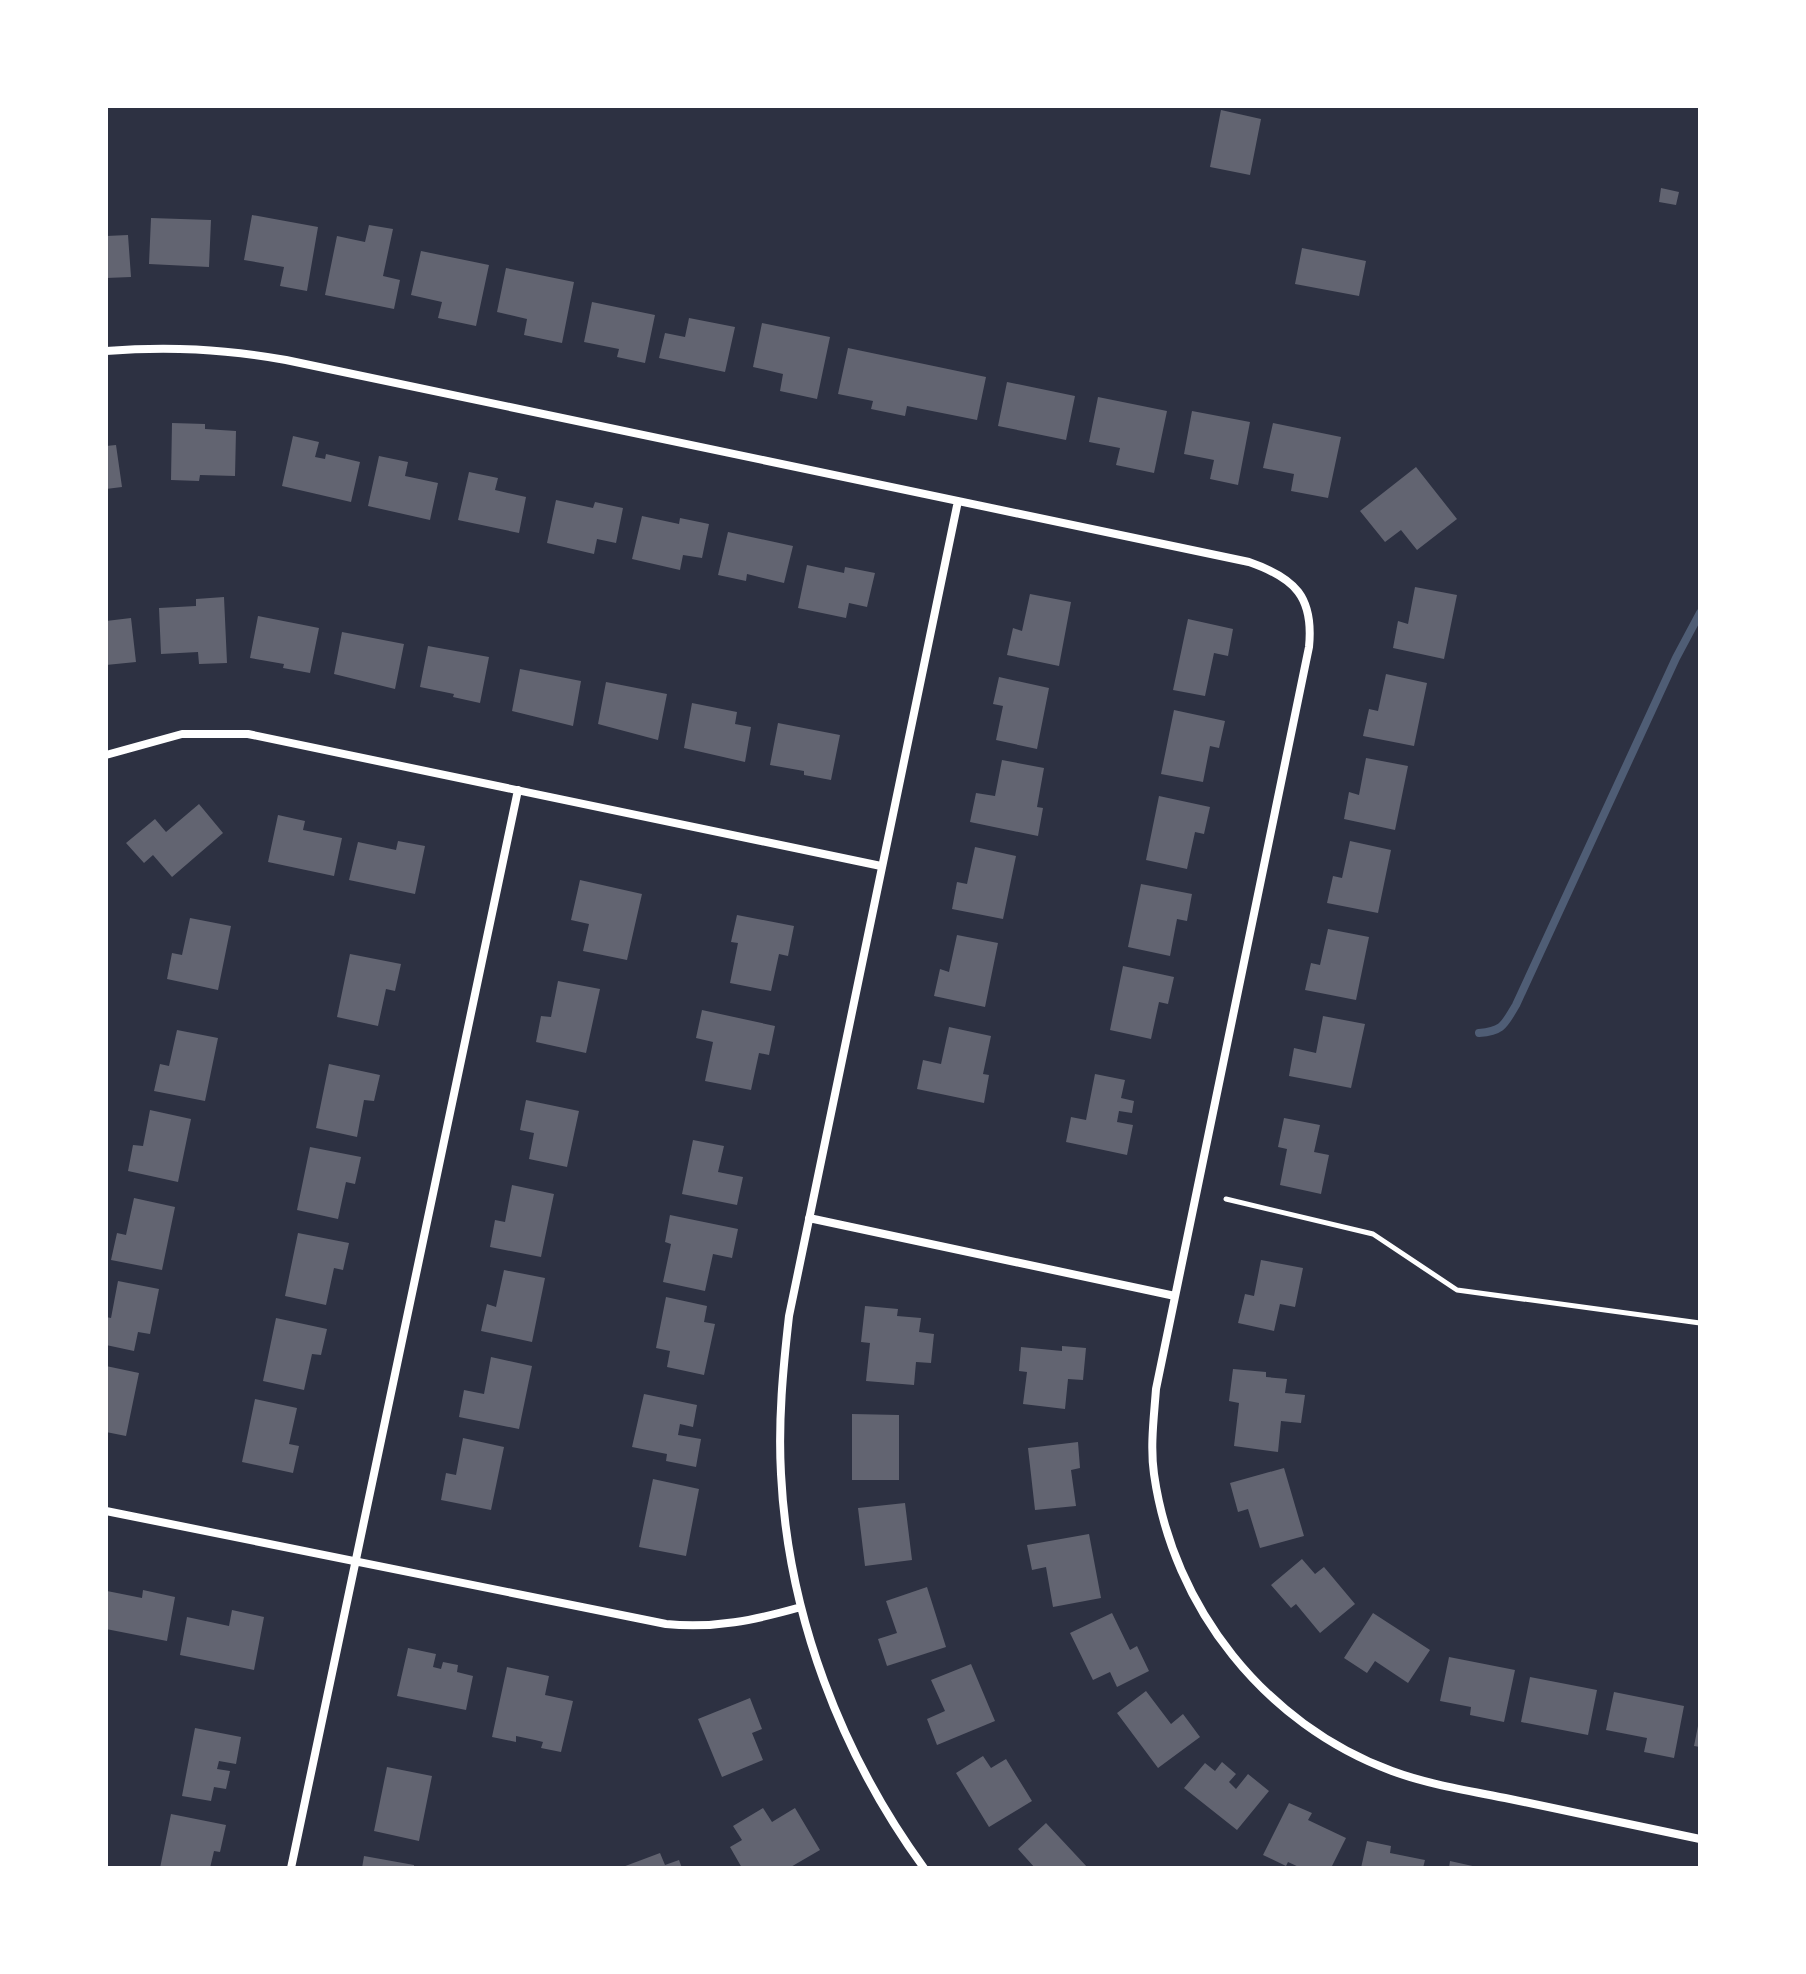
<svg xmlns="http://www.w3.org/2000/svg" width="1806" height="1974" viewBox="0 0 1806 1974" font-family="'PT Sans',sans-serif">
<rect width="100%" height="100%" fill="#2d3142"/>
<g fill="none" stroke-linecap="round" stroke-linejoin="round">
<!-- stream -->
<path stroke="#4f5d75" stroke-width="8" d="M1479,1033c24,-2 25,-8 37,-28l160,-347 24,-45"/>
</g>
<!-- building -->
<path fill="#626471" d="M1221,110l40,9 -11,56 -40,-8z
M1661,188l18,4 -3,13 -17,-3z
M252,215l66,12 -11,64 -27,-5 4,-19 -40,-7z
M151,218l60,2 -2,47 -60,-3z
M369,225l24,4 -10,47 17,4 -6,29 -69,-14 12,-59 28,6z
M128,235l3,42 -25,1v-42z
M1302,248l64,13 -7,35 -64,-12z
M421,251l68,14 -13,61 -38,-8 4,-16 -31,-7z
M506,268l68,14 -12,61 -38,-8 3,-16 -30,-7z
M592,302l63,13 -10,48 -28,-6 2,-8 -35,-7z
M689,318l46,9 -10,45 -66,-14 6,-25 20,4z
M762,323l68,14 -13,62 -37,-8 3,-17 -30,-7z
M848,348l138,29 -9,43 -70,-14 -2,10 -34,-7 2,-8 -35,-7z
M1007,382l68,14 -9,44 -68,-14z
M1098,397l69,14 -13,62 -38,-8 4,-17 -31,-6z
M1192,411l58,11 -12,63 -28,-6 4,-19 -30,-6z
M172,423l33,1v5l31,2 -1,45 -35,-1 -1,6 -28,-1z
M1273,423l68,14 -13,61 -37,-7 3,-17 -31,-6z
M293,436l26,6 -4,15 10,2 1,-5 34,8 -9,40 -69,-16z
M116,445l6,42 -16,2v-43z
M379,456l29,6 -3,14 33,7 -8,37 -62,-14z
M1416,467l41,52 -40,31 -16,-20 -16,12 -25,-31z
M469,472l29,6 -3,12 31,7 -7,36 -61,-13z
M556,500l37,8 2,-6 28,6 -7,35 -19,-4 -3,15 -47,-11z
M642,516l37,8 1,-6 29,6 -7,34 -19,-3 -3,15 -48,-11z
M728,532l65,14 -9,37 -37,-9 -1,7 -28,-6z
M807,565l37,8 1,-6 30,6 -8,34 -18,-4 -3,15 -48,-10z
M1415,587l42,8 -13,64 -51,-11 5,-27 10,3z
M1030,594l41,8 -12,64 -52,-11 6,-27 9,3z
M224,597l3,66 -28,1 -1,-12 -37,2 -2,-46 37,-2v-7z
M258,616l61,12 -9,45 -27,-5 1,-4 -34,-6z
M131,618l5,44 -30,3v-44z
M1188,619l45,10 -5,27 -14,-3 -9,43 -32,-6z
M342,632l62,12 -9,45 -61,-15z
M428,646l61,11 -9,46 -27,-6 1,-3 -34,-7z
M520,669l61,12 -8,45 -61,-15z
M1386,674l41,9 -13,63 -51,-10 6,-27 9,2z
M999,677l50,11 -12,61 -41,-9 7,-34 -10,-2z
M606,682l61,12 -9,46 -60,-16z
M692,703l45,9 -2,12 16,3 -6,35 -61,-14z
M1174,710l51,11 -6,27 -9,-2 -7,36 -42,-8z
M778,723l62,12 -9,45 -27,-5v-4l-34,-6z
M1366,758l42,8 -13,64 -51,-11 5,-27 10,3z
M1002,760l42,8 -7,39 6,1 -5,28 -68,-14 6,-29 19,3z
M1159,796l51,11 -6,27 -9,-2 -8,37 -41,-9z
M199,804l24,29 -51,44 -19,-22 -9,8 -18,-20 29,-24 11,13z
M278,815l27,6 -2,9 39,8 -8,38 -66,-14z
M398,841l27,5 -10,48 -66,-14 9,-38 38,8z
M1350,841l41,9 -13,63 -51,-10 6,-27 9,2z
M975,847l41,9 -13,63 -51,-10 5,-27 10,2z
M580,880l62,14 -15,66 -44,-9 6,-27 -18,-4z
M1141,884l51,10 -5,27 -10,-2 -7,37 -42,-9z
M737,915l57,11 -6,30 -9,-2 -8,37 -41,-8 8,-40 -7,-1z
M190,918l41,8 -13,64 -51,-11 5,-26 10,2z
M1328,929l41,8 -13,63 -51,-10 6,-27 9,2z
M957,935l41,8 -13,64 -51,-11 6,-27 9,3z
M350,954l51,10 -6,27 -9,-2 -8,37 -41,-9z
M1123,966l51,11 -6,27 -9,-2 -8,37 -41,-9z
M558,981l42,8 -14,64 -50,-11 5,-26 10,1z
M702,1010l73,16 -6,29 -10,-2 -8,37 -46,-9 8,-39 -17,-4z
M1323,1016l42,8 -14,64 -62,-12 5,-28 22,5z
M949,1027l42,9 -8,38 6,1 -5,28 -67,-14 6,-29 18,4z
M177,1030l41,8 -13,63 -51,-10 6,-27 9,2z
M329,1064l51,11 -6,26 -10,-1 -7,37 -41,-9z
M1095,1074l30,6 -4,18 13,3 -2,12 -13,-2 -2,11 16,3 -6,30 -61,-13 5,-25 15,3z
M526,1100l53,11 -12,56 -38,-8 5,-26 -14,-3z
M150,1110l41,9 -13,63 -50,-11 5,-26 10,1z
M1284,1118l36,7 -6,27 15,3 -8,39 -41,-9 7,-36 -9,-2z
M693,1140l31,6 -6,26 25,5 -6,28 -55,-11z
M310,1147l51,10 -6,27 -9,-2 -8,37 -41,-9z
M512,1185l42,9 -13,63 -51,-10 5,-27 10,2z
M134,1198l41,9 -13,63 -51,-10 6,-27 9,2z
M670,1215l68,14 -6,29 -19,-4 -8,37 -42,-9 8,-38 -6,-2z
M298,1233l51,10 -6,27 -9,-2 -8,37 -41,-9z
M1261,1260l42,8 -8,39 -15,-3 -6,27 -36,-8 7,-29 9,2z
M504,1270l41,8 -13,64 -51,-11 6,-27 9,3z
M118,1281l41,8 -9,45 -12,-2 -4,19 -28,-6v-28l5,1z
M666,1297l41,9 -3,16 11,2 -11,51 -37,-8 3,-16 -14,-3z
M865,1306l33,3 -1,7 24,2 -2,14 15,2 -3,29 -15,-1 -2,23 -48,-4 4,-38 -9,-1z
M276,1318l51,11 -6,26 -9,-1 -8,36 -41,-9z
M1062,1346l24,2 -3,32 -15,-1 -3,30 -42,-5 4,-32 -8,-1 2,-24 41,4z
M491,1357l41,9 -13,63 -60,-12 5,-27 20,4z
M106,1366l33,7 -13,63 -20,-4z
M1233,1369l33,3v5l21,2 -2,14 20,2 -4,28 -20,-2 -3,31 -44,-6 5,-43 -10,-2z
M644,1394l53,11 -4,22 -13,-3 -2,11 23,4 -5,28 -30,-6 1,-7 -35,-7z
M255,1399l42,9 -8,36 10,2 -6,27 -51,-11z
M852,1414l47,1v65h-47z
M463,1438l41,9 -13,63 -50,-10 5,-27 10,2z
M1078,1442l2,26 -9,2 5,36 -41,4 -7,-62z
M1284,1468l20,68 -44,12 -12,-39 -10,3 -8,-29z
M653,1479l46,10 -13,67 -47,-9z
M905,1503l7,57 -47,6 -7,-58z
M1089,1534l12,64 -48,9 -7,-40 -14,3 -5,-25z
M1302,1559l13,15 9,-7 31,37 -35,29 -24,-29 -5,4 -20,-23z
M927,1587l19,60 -59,19 -9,-27 19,-6 -11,-32z
M143,1590l32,7 -8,44 -61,-12 1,-38 35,7z
M232,1610l32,7 -10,53 -74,-15 7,-38 42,9z
M1112,1613l18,37 7,-4 12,25 -32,16 -7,-15 -17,8 -23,-47z
M1373,1613l57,37 -22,33 -33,-22 -8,12 -23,-15z
M408,1648l28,6 -3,13 8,2 2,-7 15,3 -1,7 16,4 -7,34 -69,-14z
M1449,1657l66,13 -11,52 -34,-7 1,-8 -31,-6z
M971,1664l24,57 -58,24 -10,-26 18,-8 -14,-31z
M507,1667l42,9 -4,19 28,6 -12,51 -20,-4 2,-6 -8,-2 -19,-4v6l-24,-5z
M1530,1677l67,13 -9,45 -67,-13z
M1146,1691l25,33 12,-10 17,23 -42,31 -41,-55z
M1614,1692l70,14 -10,52 -30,-6 3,-14 -41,-8z
M750,1698l12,31 -10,4 11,27 -41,17 -24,-58z
M1699,1721h1v26l-6,-1z
M195,1728l46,9 -5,27 -17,-3 -2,8 13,2 -4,18 -12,-2 -3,14 -29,-5z
M983,1756l8,12 15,-9 26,42 -43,26 -33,-54z
M1222,1762l14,12 -7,8 7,7 12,-15 21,17 -32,39 -53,-42 21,-25 10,8z
M387,1767l45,9 -13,65 -45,-10z
M1289,1803l23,10 -4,7 38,18 -15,30h-30l-13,-6 -2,4 -23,-11z
M763,1808l9,14 23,-14 25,42 -31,18h-47l-12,-21 12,-7 -9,-14z
M171,1814l55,11 -6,27 -6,-1 -4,17h-50z
M1046,1823l42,45h-53l-17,-19z
M1367,1841l24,5 -1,7 35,7 -2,8h-62z
M660,1853l5,12 14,-5 3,8h-62z
M364,1856l50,9v3h-52z
M1450,1861l27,6v1h-28z"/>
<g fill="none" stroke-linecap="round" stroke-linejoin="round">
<!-- path -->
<path stroke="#fff" stroke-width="5" d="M1226,1199l147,35 84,56 243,33"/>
<!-- minor -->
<path stroke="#fff" stroke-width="8" d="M106,351c63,-5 117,-2 180,9l963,202c46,16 65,35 60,85l-153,742c-2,28 -6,57 -2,85 19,134 111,250 238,297 38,14 79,20 118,28 63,13 127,27 190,40
M106,755l76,-21h66l633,132
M809,1218l366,78
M106,1511l560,113c48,5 89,-4 135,-17
M291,1868l227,-1078
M924,1868c-83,-114 -136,-253 -143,-394 -3,-53 2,-105 8,-158l169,-815"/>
</g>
<!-- border -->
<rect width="1806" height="1974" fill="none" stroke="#ffffff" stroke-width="216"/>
</svg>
